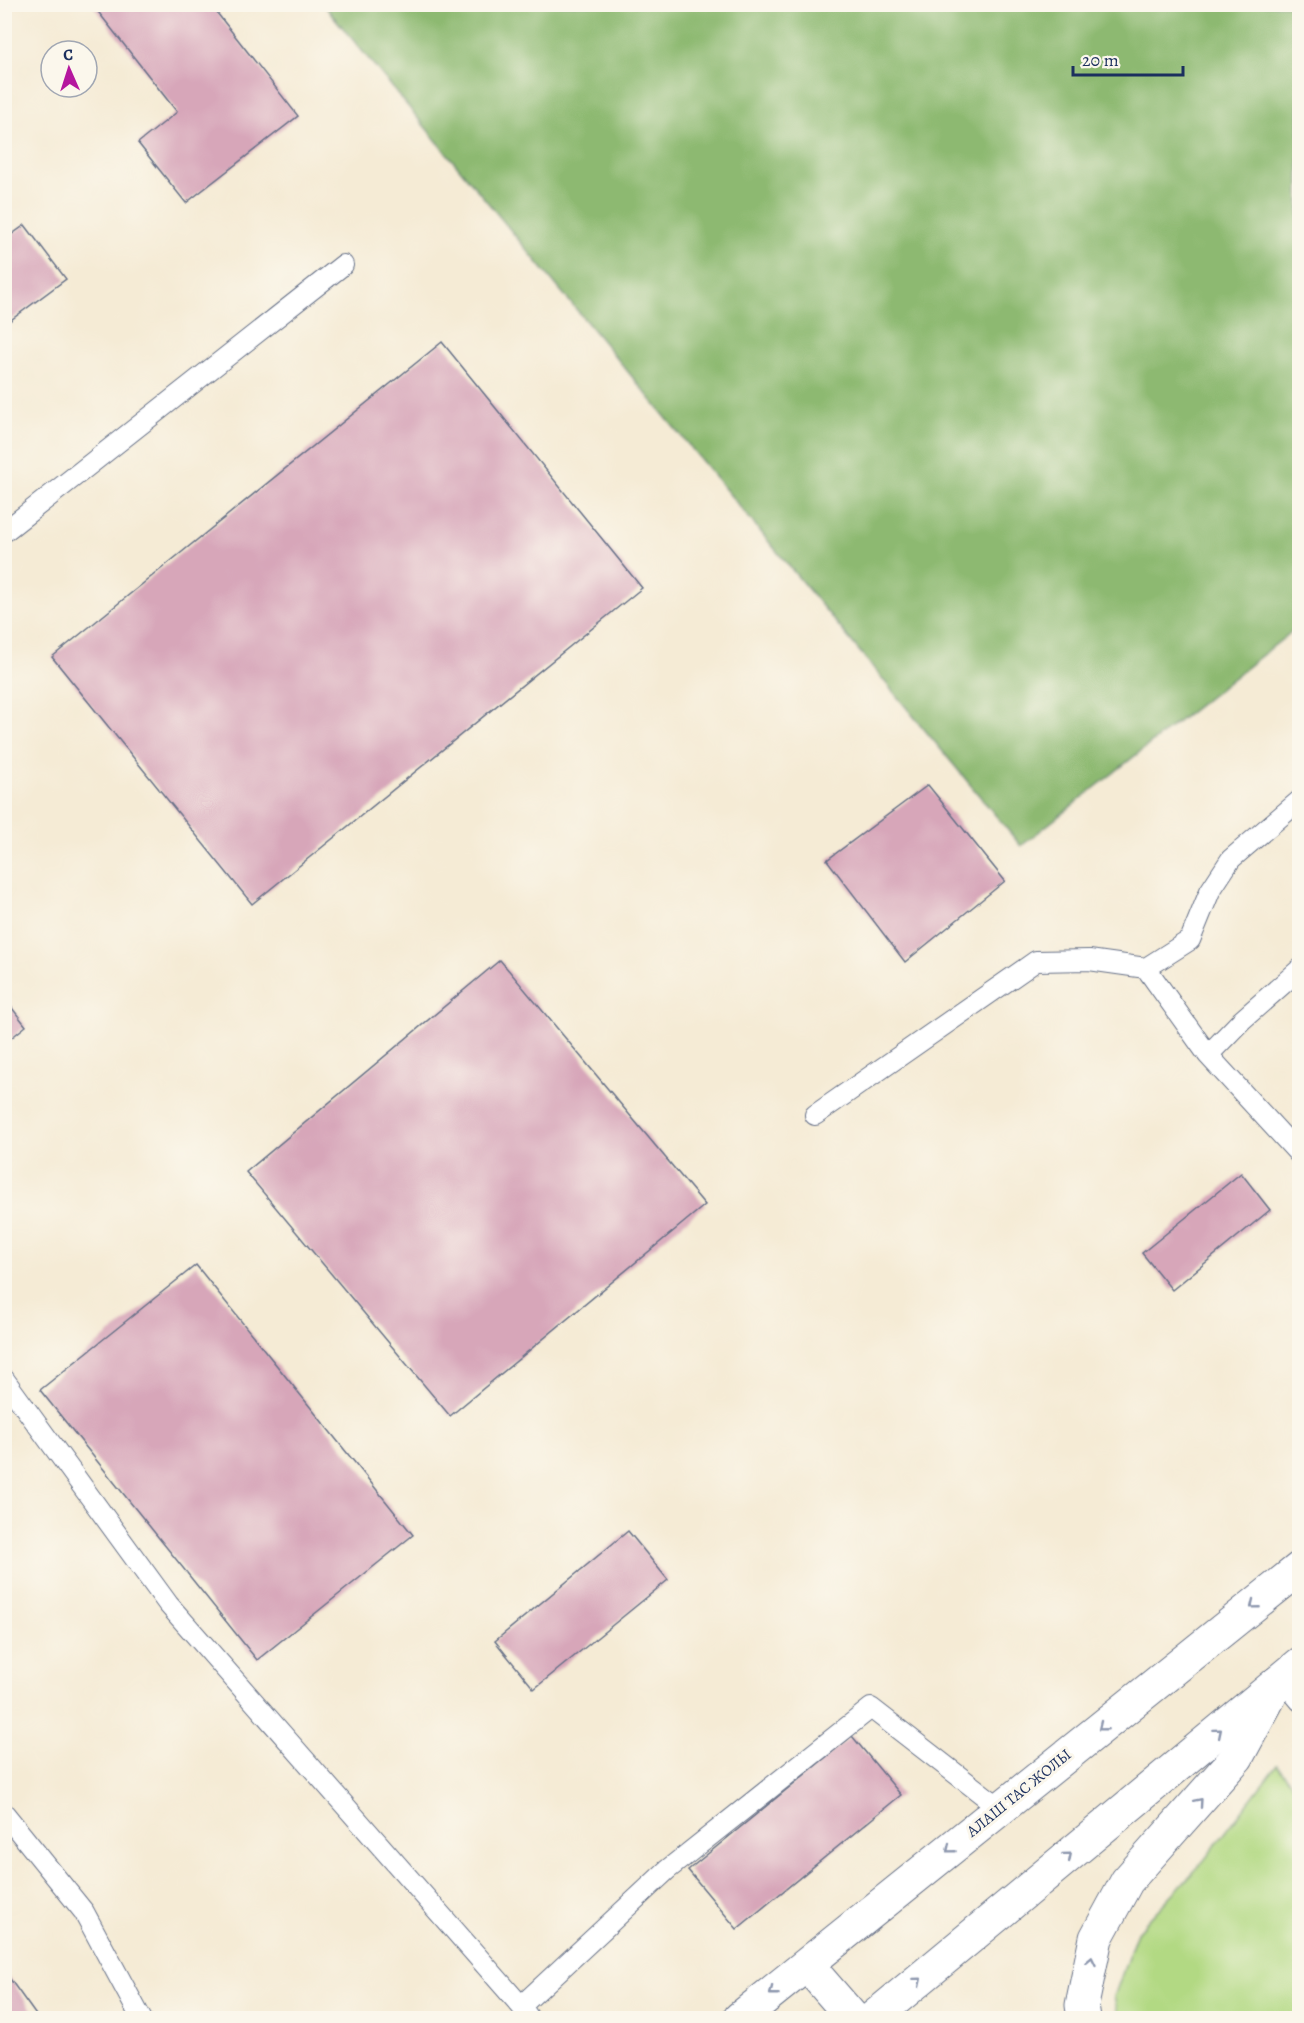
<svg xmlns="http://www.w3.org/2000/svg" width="1304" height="2023" viewBox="0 0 1304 2023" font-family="Alegreya,serif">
<rect width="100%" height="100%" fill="#fbf7ec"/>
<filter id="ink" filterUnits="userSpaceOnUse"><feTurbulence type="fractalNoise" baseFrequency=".0167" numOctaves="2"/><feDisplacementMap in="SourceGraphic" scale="12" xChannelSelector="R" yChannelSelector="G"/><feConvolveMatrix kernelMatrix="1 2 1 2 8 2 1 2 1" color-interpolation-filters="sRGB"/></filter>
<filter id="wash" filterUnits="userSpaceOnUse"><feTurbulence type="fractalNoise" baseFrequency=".008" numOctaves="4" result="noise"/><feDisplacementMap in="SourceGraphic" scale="24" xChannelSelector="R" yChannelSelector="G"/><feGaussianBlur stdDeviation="1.35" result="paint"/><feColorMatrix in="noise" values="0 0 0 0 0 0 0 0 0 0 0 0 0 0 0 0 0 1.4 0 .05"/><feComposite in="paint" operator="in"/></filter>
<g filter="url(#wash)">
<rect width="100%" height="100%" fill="#f5ebd5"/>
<!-- green -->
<path fill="#b2d983" stroke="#668470" stroke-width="1.5" d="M1277,1765l22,28v225h-180l-5,-21 23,-65 65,-69z"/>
<!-- forest -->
<path fill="#8db971" stroke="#547468" stroke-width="1.5" d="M324,5h975v621l-278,220z"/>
<g id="blocks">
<!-- building -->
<path fill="#d7a6b9" d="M92,4h118l88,112 -112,87 -48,-60 39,-31z
M25,225l41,54 -62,46v-85z
M442,342l200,246 -390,316 -200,-247z
M928,785l77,96 -100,81 -78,-102z
M500,960l205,245 -255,211 -204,-244z
M5,999l21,27 -21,17z
M1241,1173l29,37 -98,80 -30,-37z
M196,1265l217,270 -156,125 -217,-270z
M628,1531l40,49 -134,109 -39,-48z
M852,1736l49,59 -164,134 -49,-59z
M5,1972l33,46h-33z"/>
</g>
</g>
<g filter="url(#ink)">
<use href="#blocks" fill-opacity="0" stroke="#677188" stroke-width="1.5"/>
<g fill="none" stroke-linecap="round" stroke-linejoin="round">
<!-- service casing -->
<g stroke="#677188" stroke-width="22">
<path id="service" d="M4,532l339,-267
M1146,968l44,-28 20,-49 21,-32 69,-59
M1208,1055l34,-35 58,-51
M815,1115l221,-154 53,-1 57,8 62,87 92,100
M4,1379l164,225 353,402 8,12
M1281,1678l19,23
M4,1813l80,99 57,106
M521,2006l146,-136 204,-162 129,100"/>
</g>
<!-- secondary casing -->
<g stroke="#677188" stroke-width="35">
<path id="secondary" d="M1084,2018l-2,-13 14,-67 31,-57 110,-124 40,-74"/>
</g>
<!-- primary casing -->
<g stroke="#677188" stroke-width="35">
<path id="primary" d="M807,1965l46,53
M740,2018l560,-450
M873,2018l427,-354"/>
</g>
<!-- service -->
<use href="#service" stroke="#fff" stroke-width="20"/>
<!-- secondary -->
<use href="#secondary" stroke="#fff" stroke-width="33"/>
<!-- primary -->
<use href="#primary" stroke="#fff" stroke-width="33"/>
</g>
<!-- one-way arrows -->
<defs><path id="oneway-chevron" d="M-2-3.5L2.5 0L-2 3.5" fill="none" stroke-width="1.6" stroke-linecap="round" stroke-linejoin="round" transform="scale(1.5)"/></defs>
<g stroke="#8d97ae">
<use href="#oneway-chevron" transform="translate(1254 1605) rotate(141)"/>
<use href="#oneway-chevron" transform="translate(1102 1727) rotate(141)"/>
<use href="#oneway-chevron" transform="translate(1218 1732) rotate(-40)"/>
<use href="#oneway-chevron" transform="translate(1199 1802) rotate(-49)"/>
<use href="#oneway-chevron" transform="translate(950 1849) rotate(141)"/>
<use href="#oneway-chevron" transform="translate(1068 1856) rotate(-40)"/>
<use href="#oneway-chevron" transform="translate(1091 1961) rotate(-78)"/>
<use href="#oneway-chevron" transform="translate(918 1981) rotate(-40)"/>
<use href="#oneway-chevron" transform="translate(773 1992) rotate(142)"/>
</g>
</g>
<g text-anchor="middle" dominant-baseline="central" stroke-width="6" stroke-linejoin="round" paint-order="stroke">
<!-- street labels -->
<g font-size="16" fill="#1b2f5e" stroke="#fbf7ec">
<text transform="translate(1019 1793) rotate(-39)">АЛАШ ТАС ЖОЛЫ</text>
</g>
</g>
<!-- margin -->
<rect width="1304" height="2023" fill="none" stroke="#fbf7ec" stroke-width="24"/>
<!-- north arrow -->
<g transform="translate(69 69) rotate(357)"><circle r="28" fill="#fbf7ec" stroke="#a1a7b3" stroke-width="1.5"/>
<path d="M0-4.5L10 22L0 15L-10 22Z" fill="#b5179e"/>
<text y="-9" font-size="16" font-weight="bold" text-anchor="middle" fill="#1b2f5e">С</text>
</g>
<!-- scale -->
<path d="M1073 66v9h110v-9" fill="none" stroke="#1b2f5e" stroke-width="3"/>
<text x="1082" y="66" font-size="18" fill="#1b2f5e" stroke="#fbf7ec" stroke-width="4.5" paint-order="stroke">20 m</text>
</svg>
